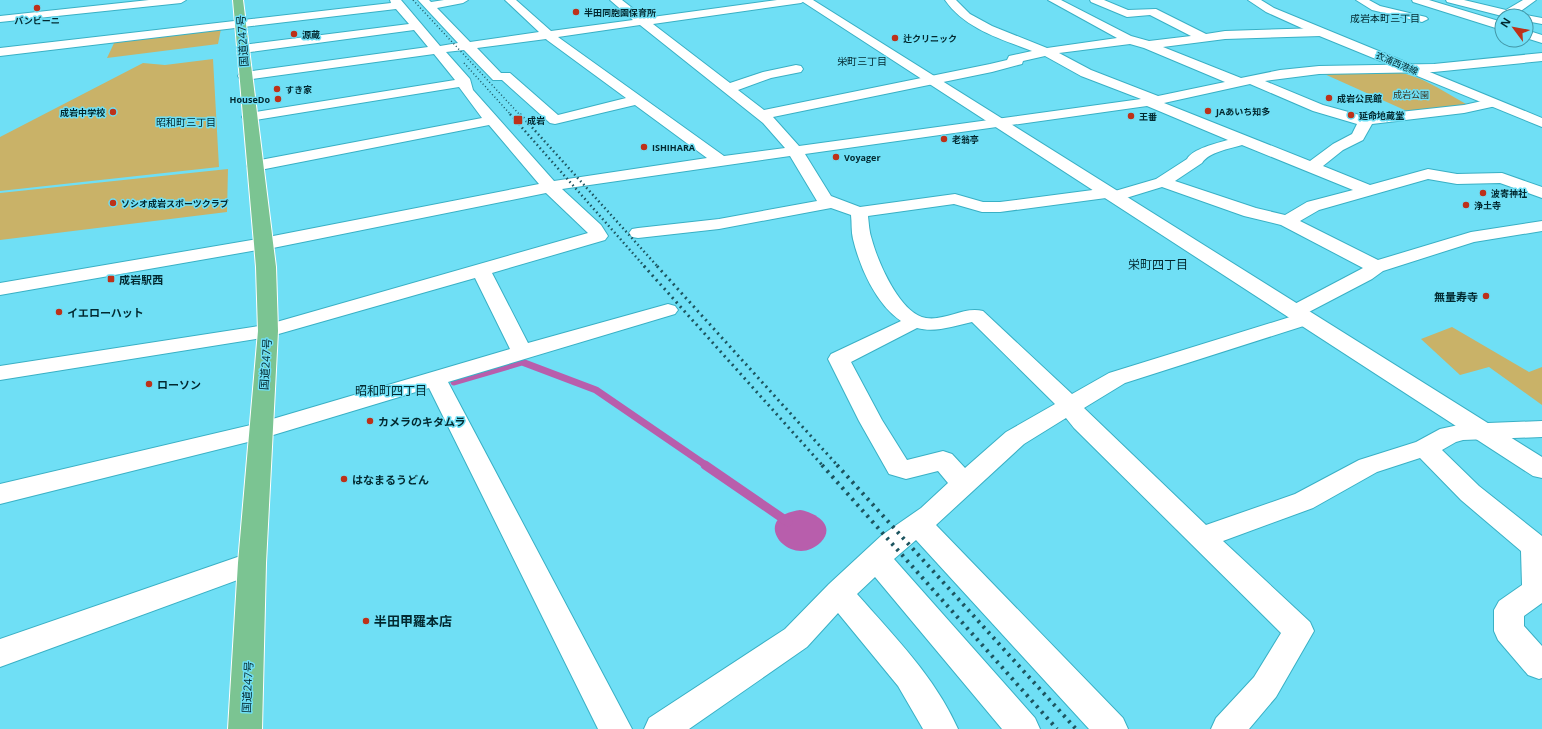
<svg xmlns="http://www.w3.org/2000/svg" width="1542" height="729" viewBox="0 0 1542 729" font-family="'Open Sans','Noto Sans JP',sans-serif">
<rect width="100%" height="100%" fill="#6fdff5"/>
<!-- green -->
<path fill="#c9b268" d="M221,29l-3,15 -111,14 8,-17z
M213,59l6,108 -219,24v-54l143,-74 22,2z
M1396,72c27,4 48,20 72,33l-59,7 -87,-39z
M228,169l-1,43 -227,28v-47z
M1452,327l77,45 13,-5v38l-53,-38 -29,8 -39,-36z"/>
<!-- water -->
<path fill="#b85eac" d="M800,510c14,2 37,15 21,32 -30,30 -75,-25 -21,-32z"/>
<g fill="none" stroke-linecap="round" stroke-linejoin="round">
<!-- stream-far1 -->
<path stroke="#b85eac" stroke-width="7" d="M454,382l68,-20 74,28 111,76"/>
<!-- stream -->
<path stroke="#b85eac" stroke-width="9" d="M705,465l83,57"/>
<!-- minor casing -->
<g stroke="#39b0c5" stroke-width="2">
<path id="minor" d="M390,0h11l39,46 18,-3 -40,-43h11l2,2 13,-2h24l-5,3 -26,5 33,34 69,-10 -34,-32h11l35,31 82,-11 -23,-20h12l23,18 132,-18h29l-5,3 -148,21 77,59 33,-11 33,-7 5,1 2,3 -2,3 -30,6 -33,12 26,20 226,-46 17,-4 2,-4 23,-5c-31,-12 -67,-22 -87,-51h11l14,14 22,12 55,22 70,-10 -69,-38h13l70,36 18,5 42,-5 -41,-21 -23,2 -36,-15 -1,-2h14l24,10 28,-1 50,25 19,-3 96,-3 6,4 -6,4 -96,3 -62,8 78,31 39,-8 39,-4 115,-2 108,-11v8l-108,11 -115,2 -54,7 58,24 40,11 101,-11 27,-6 5,1 2,3 -2,3 -32,7 -92,11 -9,16 -20,10 -20,16 47,19 58,-16 29,5 45,-1 40,14v11l-42,-15 -43,1 -29,-5 -109,31 -19,11 78,39 93,-28 71,-11v10l-68,11 -91,29 -11,8 -65,34 6,2 3,4 -3,4 -188,60 -41,25 122,117 89,-31 64,-34 57,-18 24,-13 23,-5 79,-3v16l-79,3 -7,2 -14,8 37,36 63,50v67l-18,13v10l18,20v32l-3,1 -11,-4 -30,-35 -4,-9v-21l5,-9 23,-16 -1,-34 -60,-51 -41,-42 -43,14 -64,36 -90,33 87,81 4,9 -38,66 -27,32h-38l5,-11 38,-41 27,-44 -207,-205 -8,-10 -42,26 -88,81 187,193 5,11h-39l-173,-189 -22,19 141,159 5,11h-38l-127,-152 -18,17c37,42 78,83 101,135h-35l-25,-43 -60,-73 -31,34 -118,82h-45l5,-11 136,-89 44,-45 53,-49 39,-27 27,-25 -10,-12 -32,8 -17,-5 -30,-53 -31,-62 3,-5 70,-33c-25,-17 -41,-53 -48,-82 -2,-8 -1,-16 -2,-24l-20,-7 -112,21 -81,9 -6,-1 -3,-4 3,-4 6,-1 81,-9 98,-18 -27,-45 -228,33 39,36 7,11 -3,4 -113,33 36,70 140,-39 7,2 3,4 -3,4 -227,68 184,347h-34l-169,-341 -169,51 -260,65v-20l259,-61 251,-74 -35,-71 -207,59 -268,43v-14l266,-41 322,-92 -42,-40 -283,57 -6,-2 -3,-4 3,-4 6,-2 276,-54 -50,-59 -234,46 -6,-2 -2,-3 2,-3 6,-2 227,-43 -23,-31 -210,34 -5,-1 -2,-3 2,-3 5,-1 206,-33 -21,-26 -189,26 -5,-1 -2,-3 2,-3 5,-1 183,-25 -14,-17 -171,23 -6,-4 6,-4 166,-21 -13,-15 -396,47v-8l391,-45zM640,25l123,98 22,25 -61,8 -166,-119zM546,39l1,1 79,58 -68,17 -48,-42h-9l-24,-25zM1130,44l14,4 81,34 -67,14 -67,-26 -32,-17zM464,50l29,30h9l48,43 5,1 80,-19 72,53 -153,23 -81,-91 -3,-11 -24,-27zM1045,56l36,20 60,23 -342,47 -26,-29 219,-45 30,-8 1,-3zM1250,84l63,27 44,13 -5,10 -19,10 -23,17 -146,-58zM1147,106l81,34c-11,3 -36,9 -41,19l-31,20 -41,12 -7,-3 -108,14h-17l-28,-8 -95,13 -29,-11 -26,-42zM1242,145l111,45 -46,12 -22,13 -29,-7 -81,-27 27,-18c7,-11 27,-14 40,-18zM1162,187l82,29 37,9 82,43 -76,40 -3,4 3,4 3,1 -181,56 -37,21 -89,-83c-19,-5 -37,10 -57,7 -26,-4 -48,-56 -54,-78 -3,-8 -3,-16 -4,-24l86,-12 28,8h18l106,-14 7,4zM972,322l83,82 -49,28 -41,36 -13,-14 -9,-3 -36,9 -25,-40 -31,-58 66,-34c18,5 37,-2 55,-6z
M1356,0h13l11,6 46,11 2,2 -6,3 -50,-12z
M1446,0h18l42,10 17,-10h13l-18,13 4,3 4,-1 16,3v6l-16,-3v-5h-24l-55,-14z
M252,552l10,3 4,8 -4,8 -262,96v-28z"/>
</g>
<!-- tertiary casing -->
<g stroke="#39b0c5" stroke-width="2">
<path id="tertiary" d="M149,0h37l-5,3 -181,19v-6z
M800,0h13l729,457v21l-9,-2z
M1412,0h17l73,22v8l-89,-28z
M1526,30l16,5v8l-16,-5z
M263,238l6,2 3,4 -3,4 -269,47v-12z"/>
</g>
<!-- secondary casing -->
<g stroke="#39b0c5" stroke-width="2">
<path id="secondary" d="M1248,0h13l13,8 51,21 217,89v9l-225,-92 -51,-23z"/>
</g>
<!-- trunk casing -->
<g stroke="#fff" stroke-width="2">
<path id="trunk" d="M233,0h10l33,267 2,64 -12,232 -4,166h-34l10,-166 20,-232 -2,-64z"/>
</g>
<!-- minor -->
<use href="#minor" fill="#fff" fill-rule="evenodd"/>
<!-- tertiary -->
<use href="#tertiary" fill="#fff" fill-rule="evenodd"/>
<!-- secondary -->
<use href="#secondary" fill="#fff" fill-rule="evenodd"/>
<!-- trunk -->
<use href="#trunk" fill="#7bc492" fill-rule="evenodd"/>
<!-- rail-far3 -->
<path stroke="#1c545f" stroke-width="1.5" stroke-dasharray="1 2.5" stroke-linecap="butt" d="M413,0l107,115
M464,63l47,52"/>
<!-- rail-far2 -->
<path stroke="#1c545f" stroke-width="2.5" stroke-dasharray="1.5 3" stroke-linecap="butt" d="M510,114l135,153
M520,114l138,153"/>
<!-- rail-far1 -->
<path stroke="#1c545f" stroke-width="3" stroke-dasharray="2 4" stroke-linecap="butt" d="M644,266l179,200
M657,266l181,200"/>
<!-- rail -->
<path stroke="#1c545f" stroke-width="4" stroke-dasharray="2.5 5" stroke-linecap="butt" d="M822,465l235,264
M837,465l239,264"/>
</g>
<!-- markers -->
<g fill="#bd3119" stroke="#6fdff5" stroke-width="1.5">
<circle cx="37" cy="8" r="4"/>
<circle cx="576" cy="12" r="4"/>
<circle cx="294" cy="34" r="4"/>
<circle cx="895" cy="38" r="4"/>
<circle cx="277" cy="89" r="4"/>
<circle cx="1329" cy="98" r="4"/>
<circle cx="278" cy="99" r="4"/>
<circle cx="1208" cy="111" r="4"/>
<circle cx="113" cy="112" r="4"/>
<circle cx="1351" cy="115" r="4"/>
<circle cx="1131" cy="116" r="4"/>
<rect x="513" y="115" width="10" height="10" rx="2"/>
<circle cx="944" cy="139" r="4"/>
<circle cx="644" cy="147" r="4"/>
<circle cx="836" cy="157" r="4"/>
<circle cx="1483" cy="193" r="4"/>
<circle cx="113" cy="203" r="4"/>
<circle cx="1466" cy="205" r="4"/>
<rect x="107" y="275" width="8" height="8" rx="2"/>
<circle cx="1486" cy="296" r="4"/>
<circle cx="59" cy="312" r="4"/>
<circle cx="149" cy="384" r="4"/>
<circle cx="370" cy="421" r="4"/>
<circle cx="344" cy="479" r="4"/>
<circle cx="366" cy="621" r="4"/>
</g>
<g text-anchor="middle" dominant-baseline="central" stroke-width="3" stroke-linejoin="round" paint-order="stroke">
<!-- far-poi labels -->
<g font-size="9" font-weight="bold" fill="#02282f" stroke="#6fdff5" text-anchor="start">
<text x="584" y="12">半田同胞園保育所</text>
<text x="37" y="20" text-anchor="middle">バンビーニ</text>
<text x="302" y="34">源蔵</text>
<text x="903" y="38">辻クリニック</text>
<text x="285" y="89">すき家</text>
<text x="1337" y="98">成岩公民館</text>
<text x="270" y="99" text-anchor="end">HouseDo</text>
<text x="1216" y="111">JAあいち知多</text>
<text x="105" y="112" text-anchor="end">成岩中学校</text>
<text x="1359" y="115">延命地蔵堂</text>
<text x="1139" y="116">王番</text>
<text x="527" y="120">成岩</text>
<text x="952" y="139">老翁亭</text>
<text x="652" y="147">ISHIHARA</text>
<text x="844" y="157">Voyager</text>
<text x="1491" y="193">波寄神社</text>
<text x="121" y="203">ソシオ成岩スポーツクラブ</text>
<text x="1474" y="205">浄土寺</text>
</g>
<!-- far-street labels -->
<g font-size="9" fill="#02282f" stroke="#6fdff5">
<text transform="translate(1397 63) rotate(23)">衣浦西港線</text>
</g>
<!-- far-park labels -->
<g font-size="9" fill="#39321c" stroke="#6fdff5">
<text x="1411" y="94">成岩公園</text>
</g>
<!-- far-neighbourhood labels -->
<g font-size="10" fill="#02282f" stroke="#6fdff5">
<text x="1385" y="18">成岩本町三丁目</text>
<text x="862" y="61">栄町三丁目</text>
<text x="186" y="122">昭和町三丁目</text>
</g>
<!-- street labels -->
<g font-size="11" fill="#02282f" stroke="#6fdff5">
<text transform="translate(242 41) rotate(-94)">国道247号</text>
<text transform="translate(265 364) rotate(-86)">国道247号</text>
<text transform="translate(247 687) rotate(-87)">国道247号</text>
</g>
<!-- poi labels -->
<g font-size="11" font-weight="bold" fill="#02282f" stroke="#6fdff5" text-anchor="start">
<text x="119" y="279">成岩駅西</text>
<text x="1478" y="296" text-anchor="end">無量寿寺</text>
<text x="67" y="312">イエローハット</text>
<text x="157" y="384">ローソン</text>
<text x="378" y="421">カメラのキタムラ</text>
<text x="352" y="479">はなまるうどん</text>
</g>
<!-- neighbourhood labels -->
<g font-size="12" fill="#02282f" stroke="#6fdff5">
<text x="1158" y="264">栄町四丁目</text>
<text x="391" y="390">昭和町四丁目</text>
</g>
<!-- near-poi labels -->
<g font-size="13" font-weight="bold" fill="#02282f" stroke="#6fdff5" text-anchor="start">
<text x="374" y="621">半田甲羅本店</text>
</g>
</g>
<!-- north arrow -->
<g transform="translate(1514 28) rotate(302)"><circle r="19" fill="#6fdff5" stroke="#4396a6"/>
<path d="M0-3L7 15L0 10L-7 15Z" fill="#bd3119"/>
<text y="-6" font-size="11" font-weight="bold" text-anchor="middle" fill="#02282f">N</text>
</g>
</svg>
